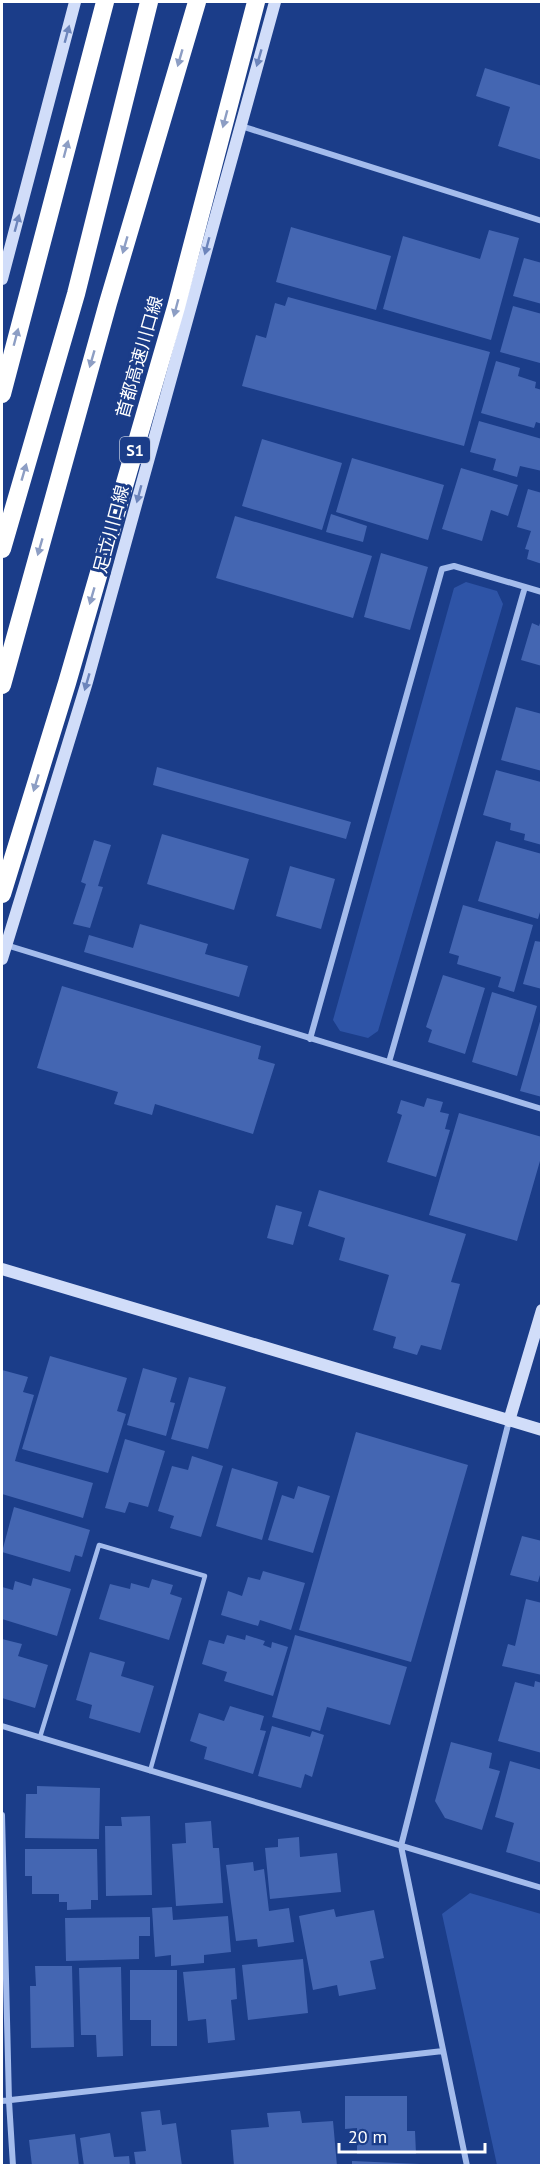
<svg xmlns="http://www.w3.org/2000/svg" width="543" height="2167" viewBox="0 0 543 2167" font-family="'PT Sans','Noto Sans JP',sans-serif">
<rect width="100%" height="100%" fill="#1b3d89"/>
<!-- green -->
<path fill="#2e54a7" d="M466,582l31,9 6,13 -125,427 -10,7 -28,-7 -7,-11 121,-432z
M470,1893l71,21v251h-44l-55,-251z"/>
<!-- building -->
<path fill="#4466b2" d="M485,68l57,18v74l-44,-14 12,-39 -34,-11z
M291,227l100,29 -15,54 -100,-28z
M489,230l30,8 -28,102 -108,-31 20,-73 77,23z
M524,258l18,5v41l-29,-8z
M288,297l202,55 -26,94 -222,-60 14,-51 10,3 9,-35 10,3z
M513,306l29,8v43l-2,6 -40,-11z
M496,361l24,7 -2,8 18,6 -1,6 7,2v34l-6,-2 -2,6 -53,-15z
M479,421l63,18v32l-22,-5 -3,11 -24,-7 3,-11 -26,-7z
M262,439l80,24 -20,67 -80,-24z
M352,458l92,27 -16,55 -92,-28z
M461,468l57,17 -10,31 -17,-6 -9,31 -40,-12z
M528,489l14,4v71l-15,-5 2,-9 -4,-1 6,-18 -14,-4z
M331,514l36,12 -4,16 -37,-10z
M235,516l137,40 -19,62 -137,-40z
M381,553l47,14 -18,63 -46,-13z
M541,620h1v46l-21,-6 11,-37 7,3z
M516,707l26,7v57l-41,-11z
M157,767l194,55 -5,17 -193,-54z
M496,770l45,12 1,63 -18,-5 1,-6 -15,-4 1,-7 -28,-8z
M162,834l87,25 -15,51 -87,-26z
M94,840l17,5 -13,41 5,1 -13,41 -17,-4 13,-40 -5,-2z
M496,841l46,13v51l-4,14 -60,-18z
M290,866l45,13 -14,50 -45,-13z
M463,905l70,20 -19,67 -16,-5 3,-10 -44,-13 2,-8 -10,-3z
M140,924l68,20 -3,10 43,12 -9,31 -155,-45 5,-17 44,13z
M535,941l7,1v47l-19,-5z
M443,975l42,13 -20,66 -37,-12 4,-12 -6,-3z
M62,986l199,60 -3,13 17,5 -22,70 -98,-30 -3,11 -38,-11 4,-12 -81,-24z
M492,992l45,14 -20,70 -45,-14z
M541,1018h1v79l-22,-6z
M427,1098l16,4 -3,10 9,2 -4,15 5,1 -14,47 -49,-15 15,-47 -5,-2 4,-13 23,7z
M459,1113l83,24v17l-25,87 -88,-26z
M319,1190l147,44 -15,48 9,2 -19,66 -20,-5 -4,10 -24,-7 3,-11 -23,-7 16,-55 -50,-15 6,-22 -37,-12z
M276,1205l26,7 -9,33 -26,-7z
M50,1356l77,22 -10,33 9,3 -18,59 -86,-24z
M143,1368l34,10 -7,24 5,1 -9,33 -39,-11z
M2,1370l26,7 -5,15 11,3 -19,66 78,22 -10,35 -81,-24z
M189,1377l37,10 -18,62 -37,-10z
M356,1432l112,33 -57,197 -112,-32z
M125,1439l40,12 -17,56 -19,-5 -4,11 -20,-5z
M192,1456l31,10 -22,71 -31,-9 4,-12 -16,-5 14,-45 16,4z
M232,1468l46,14 -16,58 -46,-14z
M298,1486l32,10 -17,57 -45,-13 14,-45 12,4z
M14,1507l76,23 -8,27 -7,-2 -5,17 -68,-20z
M522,1536l20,5v27l-4,14 -28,-7z
M263,1571l42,12 -14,47 -31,-10 -2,6 -37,-11 7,-24 14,5 6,-19 12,3z
M33,1578l38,11 -14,47 -55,-17v-32l11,3 2,-9 16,5z
M152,1579l21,6 -3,9 12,4 -13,42 -70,-21 11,-35 20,5 1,-6 18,5z
M526,1599l16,4v72l-40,-9 6,-22 7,2z
M227,1635l18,5 1,-5 19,6 -2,4 8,3 1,-6 16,5 -15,49 -49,-15 3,-9 -25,-8 7,-24 15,4z
M295,1635l112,32 -17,58 -63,-18 -7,24 -48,-14z
M2,1639l20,5 -4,12 30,9 -13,43 -33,-10z
M90,1652l35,10 -4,14 33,10 -14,47 -51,-15 3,-13 -16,-5z
M535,1681l7,2v70l-44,-12 17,-59 19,5z
M230,1706l34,10 -4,14 6,1 -13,43 -49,-15 3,-12 -17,-6 9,-28 25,8z
M272,1726l38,11 2,-6 12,4 -12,42 -7,-3 -4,14 -43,-12z
M451,1742l41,11 -3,15 11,3 -18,59 -37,-12 -10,-17z
M510,1761l32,9v93l-36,-11 8,-29 -19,-6z
M37,1786l63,2 -1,51 -74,-1 1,-44h11z
M150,1816l2,79 -46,1 -1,-70h17l-1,-9z
M211,1821l2,27h6l4,55 -47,3 -4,-62 14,-1 -1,-20z
M299,1837l1,20 37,-4 4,39 -71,7 -5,-51 13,-1v-8z
M25,1849h72l1,51h-7v9l-24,1v-8h-8v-8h-27v-18h-7z
M253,1862l1,9 10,-2 5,42 20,-3 5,34 -36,5 -1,-8 -21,2 -10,-76z
M172,1907l1,13 55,-4 3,36 -27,3v8l-33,3v-11l-16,2 -3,-49z
M334,1909l2,8 38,-7 10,48 -14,3 6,28 -37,7 -2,-11 -24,5 -14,-74z
M150,1917v19h-11v23l-73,2 -1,-43z
M303,1959l5,54 -60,7 -6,-55z
M35,1966h37l2,81 -43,1 -1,-62h6z
M121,1967l2,89 -26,1 -1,-22h-15l-2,-67z
M235,1968l2,31 -6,1 4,40 -27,3 -2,-24 -18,2 -5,-49z
M130,1970h47v76h-26v-26h-21z
M345,2096h62v35h8l1,23h-59v-26l-12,1z
M160,2110l2,15 14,-2 6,43h-46l-2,-14 12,-1 -5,-39z
M300,2111l2,12 31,-2 4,45h-103l-3,-36 38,-3 -2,-14z
M110,2133l4,24 15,-1 1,10h-46l-4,-28z
M75,2134l4,32h-47l-3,-26z
M352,2161l68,3 -1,2h-67z"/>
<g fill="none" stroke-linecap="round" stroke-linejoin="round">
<!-- lane -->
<path stroke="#a4bcec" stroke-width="4.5" d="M40,1737l59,-192 106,31 -55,195"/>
<!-- street -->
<path stroke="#a4bcec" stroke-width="6" d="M241,126l301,95
M6,945l536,164
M310,1039l132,-470 12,-3 88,26
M389,1062l136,-475
M2,1726l540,162
M2,1815l7,286 4,65
M2,2101l441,-50
M467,2166l-66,-320 108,-425"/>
<!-- secondary -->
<path stroke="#d1ddf9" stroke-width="12" d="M2,279l73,-277
M2,959l85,-277 188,-680
M2,1269l540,161
M509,1421l33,-111"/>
<!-- highway -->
<path stroke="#fff" stroke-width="18" d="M2,394l103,-392
M2,549l74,-255 73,-292
M2,685l106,-382 89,-301
M2,894l65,-211 109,-376 80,-305"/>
</g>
<!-- one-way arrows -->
<defs><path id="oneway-solid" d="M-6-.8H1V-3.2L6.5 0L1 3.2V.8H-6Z" transform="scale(1.5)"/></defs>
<g fill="#6d85bb">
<use href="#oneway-solid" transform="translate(67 34) rotate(-75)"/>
<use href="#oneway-solid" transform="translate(259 58) rotate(106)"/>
<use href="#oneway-solid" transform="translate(17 223) rotate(-75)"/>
<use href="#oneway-solid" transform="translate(207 246) rotate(105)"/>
<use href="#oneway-solid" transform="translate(139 494) rotate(105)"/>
<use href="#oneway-solid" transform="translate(87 682) rotate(106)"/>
</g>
<g fill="#8d9ec4">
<use href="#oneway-solid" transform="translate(180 58) rotate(106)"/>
<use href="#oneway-solid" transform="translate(225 119) rotate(105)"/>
<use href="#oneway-solid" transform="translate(66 149) rotate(-75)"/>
<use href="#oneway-solid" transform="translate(125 245) rotate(106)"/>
<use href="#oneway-solid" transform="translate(176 308) rotate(105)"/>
<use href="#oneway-solid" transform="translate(16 337) rotate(-75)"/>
<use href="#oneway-solid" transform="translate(92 359) rotate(106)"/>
<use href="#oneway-solid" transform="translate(24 472) rotate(-74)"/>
<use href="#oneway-solid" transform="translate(40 547) rotate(106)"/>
<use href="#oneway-solid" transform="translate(92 596) rotate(106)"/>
<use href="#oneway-solid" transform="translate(36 783) rotate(107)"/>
</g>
<g text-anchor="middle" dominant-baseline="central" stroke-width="6" stroke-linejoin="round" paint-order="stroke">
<!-- shield labels -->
<rect fill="#1b3d89" stroke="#bbc5dc" stroke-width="1.5" x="120" y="437" width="30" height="26" rx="4.5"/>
<g font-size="16" font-weight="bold" fill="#fff">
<text x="135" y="450">S1</text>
</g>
<!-- street labels -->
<g font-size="18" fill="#fff" stroke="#1b3d89">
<text transform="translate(139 357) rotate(-74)">首都高速川口線</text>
<text transform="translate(111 529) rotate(-75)">足立川口線</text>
</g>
</g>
<!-- border -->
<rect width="543" height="2167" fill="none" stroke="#ffffff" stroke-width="6"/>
<!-- scale -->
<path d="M339 2143v9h146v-9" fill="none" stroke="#ffffff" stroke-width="3"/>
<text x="348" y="2143" font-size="18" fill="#ffffff" stroke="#1b3d89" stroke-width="4.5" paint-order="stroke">20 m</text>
</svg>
